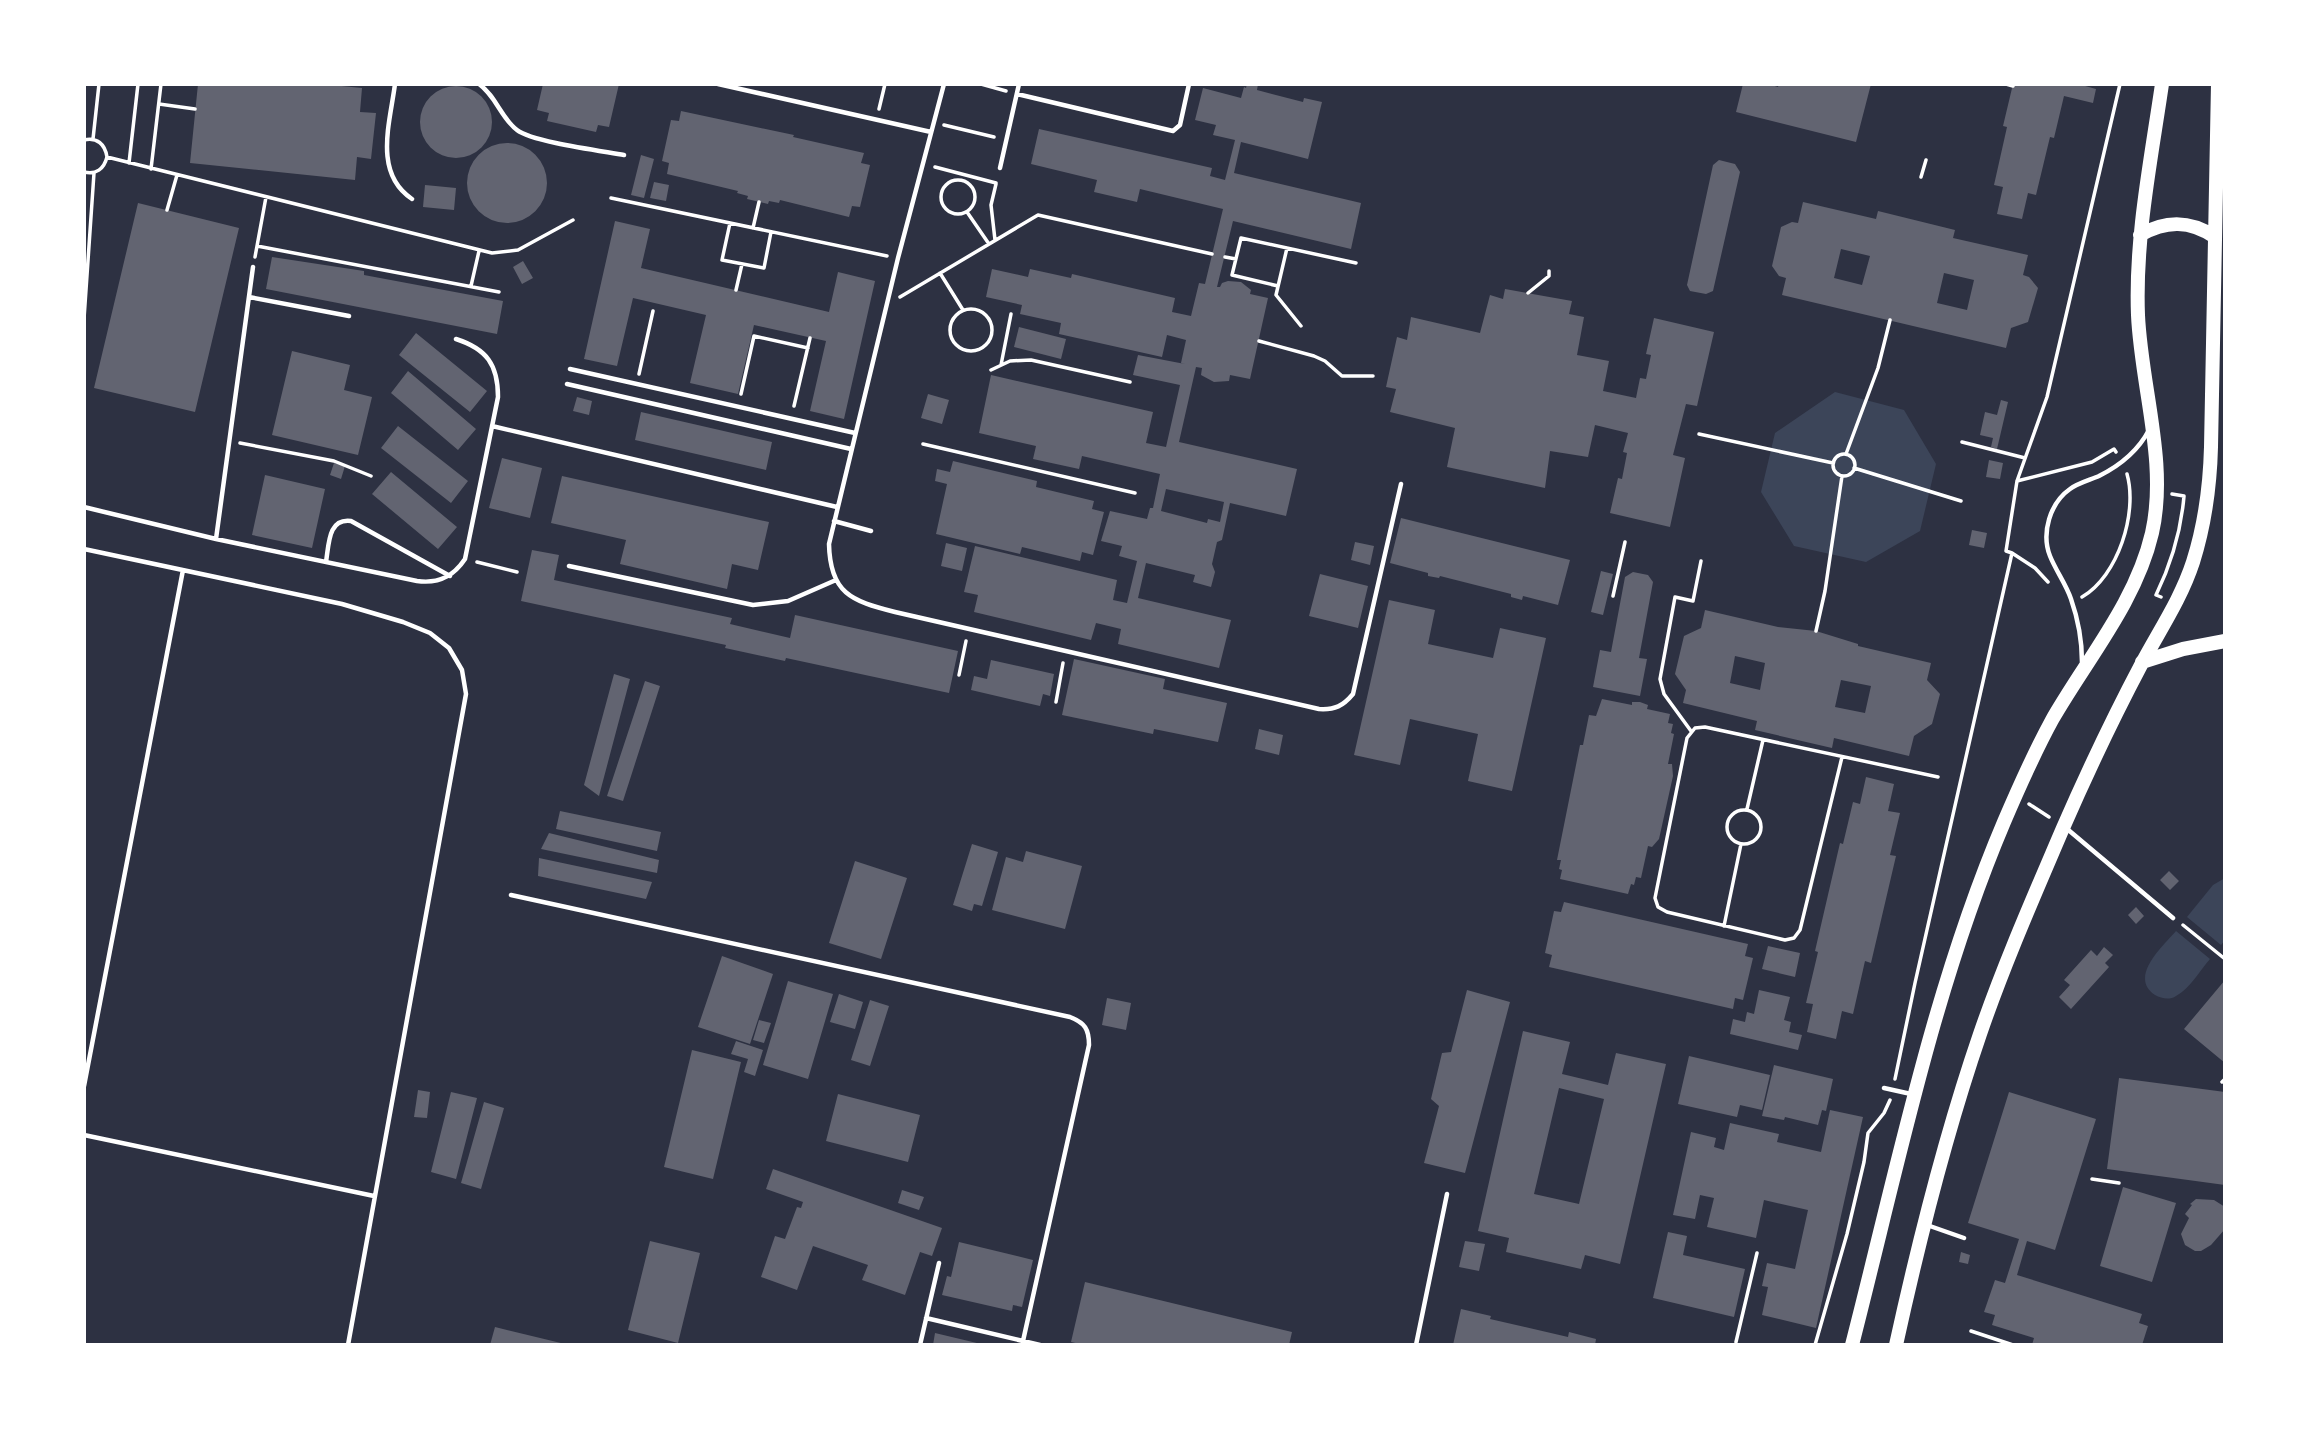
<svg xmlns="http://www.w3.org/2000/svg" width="2309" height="1429" viewBox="0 0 2309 1429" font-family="Figtree,sans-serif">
<rect width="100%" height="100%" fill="#2d3142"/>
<!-- green -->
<path fill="#3c4559" d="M1835,392l69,18 32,54 -16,67 -54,31 -72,-16 -33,-54 14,-59z
M2225,878v62l-4,5 -34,-28 26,-32z
M2176,931l34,28c-10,11 -20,30 -34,37 -6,4 -14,3 -21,-1 -27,-18 8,-49 21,-64z"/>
<!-- building -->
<path fill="#626471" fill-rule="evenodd" d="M198,84h123l41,4 -2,24 16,1 -5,46 -14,-2 -2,23 -165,-17z
M543,84h76l-10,43 -11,-2 -2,7 -49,-11 2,-8 -12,-3z
M1247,84h11l-1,6 46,12 1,-4 18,4 -14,57 -67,-17 -7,31 127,30 -10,46 -118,-28 -16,66h3l2,-4 6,-2 13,1 10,8 -1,4 18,4 -18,81 -20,-4 -1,6 -15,1 -13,-7 1,-7 -6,-1 -17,75 118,27 -11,47 -56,-13 -8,37 -5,2 -5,22 3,8 -4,15 -18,-5 2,-7 -49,-12 -8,35 93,22 -12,48 -101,-24 3,-15 -25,-6 -5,17 -117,-28 4,-17 -14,-3 11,-46 142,34 -4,20 14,3 10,-42 -18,-5 3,-10 -21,-5 9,-30 37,8 3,-11h3l7,-34 -78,-18 -3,13 -46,-10 3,-13 -57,-13 12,-58 162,37 -7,31 20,4 14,-62 -47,-10 5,-20 47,9 -4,-1 5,-23 -19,-5 -5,22 -103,-23 2,-11 -41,-9 2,-9 -36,-8 6,-28 36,8 2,-8 41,9 1,-4 103,24 -3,14 19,4 8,-33 6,1 18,-75 -83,-20 -3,13 -43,-10 3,-12 -66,-16 8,-35 173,39 -2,8 15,4 10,-40 -22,-5 3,-10 -21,-5 8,-32 38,10 3,-11 2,1zM1166,489l58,13 -4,20 -12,-3 -1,4 -46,-12z
M1743,84h25l10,3 1,-3h92l-15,58 -120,-30z
M2013,84h65l18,5 -3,14 -29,-7 -10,42 -4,-1 -14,58 -8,-2 -6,26 -25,-5 6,-27 -9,-2 13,-58 -4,-1z
M420 122a36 36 0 1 1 72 0a36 36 0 1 1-72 0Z
M681,111l113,24 -1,2 71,16 -3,10 9,2 -10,42 -8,-1 -3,11 -69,-17 -1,3 -10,-2 -1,3 -21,-5 1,-3 -11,-3 1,-2 -71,-17 2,-11 -7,-2 9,-41 8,1z
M467 183a40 40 0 1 1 80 0a40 40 0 1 1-80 0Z
M641,155l13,4 -10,39 -13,-3z
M1719,160l16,4 5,8 -27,119 -7,3 -16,-3 -3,-6 26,-120z
M654,182l15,3 -3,16 -16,-3z
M425,185l31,3 -2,22 -31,-3z
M1803,202l73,17 2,-8 77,19 -2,8 75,17 -5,20 6,2 9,11 -10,34 -17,6 -5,20 -224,-53 4,-17 -7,-2 -7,-10 9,-39 11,-5 6,1zM1841,249l29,7 -8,29 -28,-7zM1944,273l30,7 -7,30 -30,-7z
M138,203l101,25 -44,184 -101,-24z
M615,221l35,8 -9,39 188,44 9,-40 37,9 -31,138 -34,-8 16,-70 -72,-16 -16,69 -48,-11 16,-68 -73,-17 -16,68 -33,-7z
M272,257l92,14v4l139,26 -6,33 -231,-45z
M523,261l10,17 -11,6 -9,-17z
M1505,289l67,12 -3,13 15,3 -7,38 32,6 -6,30 33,7 4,-20 6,1 5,-24 -5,-1 8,-36 60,14 -17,74 -11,-2 -13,51 12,3 -15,69 -60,-14 8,-35 4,1 5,-26 -4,-1 5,-19 -33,-8 -7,32 -38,-6 -5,37 -98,-21 8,-39 -65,-16 6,-23 -10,-2 11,-50 10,3 4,-23 69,16 10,-38 13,4z
M1019,327l47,12 -5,20 -47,-12z
M416,333l71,58 -17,21 -71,-57z
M292,351l58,14 -6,25 28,7 -14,58 -86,-20z
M408,371l68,58 -18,21 -67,-57z
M928,394l21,6 -7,24 -21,-6z
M577,397l15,4 -3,14 -16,-4z
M2001,400l7,2 -11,47 -6,-2 2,-9 -13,-3 5,-23 12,3z
M641,412l131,30 -6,28 -131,-30z
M398,426l70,55 -17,22 -70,-55z
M502,458l40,10 -12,50 -41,-10z
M1989,460l14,3 -3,16 -14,-2z
M953,461l84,20 -1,6 58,14 -2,8 12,3 -11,43 -11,-3 -2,9 -58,-14 -2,7 -84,-20 11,-50 -12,-3 2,-12 13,3z
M334,463l11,3 -4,13 -11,-4z
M391,472l66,55 -19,22 -66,-55z
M265,475l60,14 -13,59 -60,-13z
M562,476l207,46 -11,48 -26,-6 -5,25 -107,-25 6,-24 -75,-17z
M1401,518l169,42 -12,45 -35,-9 -1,4 -11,-3v-3l-71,-18 -1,2 -11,-2v-3l-38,-10z
M1972,530l15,3 -3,15 -15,-3z
M1355,542l19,4 -4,19 -19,-5z
M946,543l21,5 -5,23 -21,-5z
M532,550l27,5 -5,25 178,38 -2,6 60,14 5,-23 163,36 -9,42 -163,-35 -1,3 -60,-13 1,-3 -205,-44z
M1601,571l12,3 -10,41 -12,-3z
M1633,572l15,3 5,7 -14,76 8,1 -7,37 -47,-9 7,-37 11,2 14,-75z
M1320,574l48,12 -10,42 -49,-12z
M1389,600l46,10 -7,34 65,14 7,-30 46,10 -34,153 -44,-10 10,-47 -68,-15 -10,46 -46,-10z
M1705,610l73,17 38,4 42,13v2l73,17 -4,17 13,14 -8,30 -18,12 -5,20 -75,-18 -2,10 -77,-18 2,-9 -74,-18 3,-13 -11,-16 9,-38 17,-8zM1735,656l30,7 -5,27 -30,-7zM1841,680l30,6 -6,27 -30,-6z
M1074,659l91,20 -2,10 64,14 -9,39 -64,-13 -1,5 -91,-19z
M991,660l63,14 -4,22 -7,-2 -3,12 -69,-16 3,-14 13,3z
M614,674l16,5 -31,117 -15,-11z
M645,681l15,5 -37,115 -16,-5z
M1602,699l30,6v-3h8l8,3 -1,4 23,5 -2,9 5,1 -2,9 3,1 -6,30h4l1,12 -14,63 -7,8 -4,-1 -7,32 -5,-1 -2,8 -3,-1 -3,10 -68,-15 2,-9 -3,-1 2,-9h-4l23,-115h3l6,-30 7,1z
M1259,729l24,6 -4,20 -24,-6z
M1866,777l28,7 -6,27 12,2 -10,42 6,1 -25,107 -6,-2 -12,53 -11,-3 -6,28 -29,-7 6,-28 -7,-1 12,-51 -3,-1 25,-108 3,1 10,-42 7,2z
M560,811l101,21 -4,19 -101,-22z
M549,833l110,27 -2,13 -116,-24z
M972,844l26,8 -16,54 -8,-2 -2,7 -19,-6z
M1026,851l56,15 -17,63 -73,-19 14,-53 17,5z
M539,858l113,24 -6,17 -108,-23z
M855,861l52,17 -26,81 -52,-16z
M2169,871l10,10 -9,9 -10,-10z
M1564,902l184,42 -3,12 8,2 -10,42 -8,-2 -2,11 -184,-42 3,-12 -7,-2 9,-42 7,1z
M2136,907l8,9 -8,8 -8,-9z
M1768,946l32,7 -5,24 -33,-8z
M2104,947l9,8 -8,8 4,4 -38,42 -12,-12 11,-12 -6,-5 27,-30 6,6z
M722,956l51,18 -23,70 -52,-17z
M2225,980v83l-41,-34z
M788,981l45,13 -25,85 -45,-14z
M1467,990l43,12 -45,171 -41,-10 15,-57 -8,-7 11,-46 9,-1z
M1759,990l31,7 -6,23 7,2 -2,10 13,3 -4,15 -68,-16 3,-15 12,3 2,-10 7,2z
M839,994l24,8 -8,27 -25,-7z
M1107,998l24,5 -5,27 -24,-5z
M870,1000l19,6 -19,60 -19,-6z
M759,1020l12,3 -7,20 -11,-3z
M1523,1031l47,11 -8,32 46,11 8,-32 50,11 -46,200 -35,-9 -4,14 -75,-17 3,-14 -31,-7zM1559,1088l45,11 -25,105 -45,-10z
M736,1041l27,9 -8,26 -11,-4 4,-13 -17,-5z
M692,1050l49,12 -28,117 -49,-12z
M1689,1056l81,19 -8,35 -22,-5 -3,12 -59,-13z
M1774,1065l59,14 -7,32 -4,-1 -4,15 -33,-8 -1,3 -22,-4z
M2119,1078l106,14v93l-118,-16z
M418,1090l12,2 -3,26 -13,-1z
M451,1092l26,6 -21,81 -25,-7z
M2009,1092l87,27 -41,131 -28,-9 -10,34 125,39 -3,9 9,3 -6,19h-110l2,-7 -42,-13 3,-10 -11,-3 11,-32 10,3 14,-44 -51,-16z
M838,1094l82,21 -12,47 -82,-21z
M484,1102l20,6 -23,81 -20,-6z
M1830,1110l33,7 -47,211 -54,-13 6,-28 -6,-1 5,-23 28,6 13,-59 -44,-10 -8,38 -49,-11 7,-29 -14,-3 -5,24 -22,-4 18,-83 25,6 -2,9 10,3 6,-27 49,11 -2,8 44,10z
M773,1169l169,59 -10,28 -12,-4 -15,43 -43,-15 6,-15 -55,-19 -16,44 -36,-13 14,-41 10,3 12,-32 4,1 2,-6 -37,-13z
M2123,1187l53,16 -24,79 -52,-16z
M902,1190l22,7 -5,13 -21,-7z
M2196,1199l18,1 11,7v22l-14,16 -10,6h-6l-10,-6 -4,-11 8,-16 -4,-4 7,-9 -2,-1z
M1668,1232l19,4 -4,19 62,14 -11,48 -81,-19z
M650,1241l50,12 -22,90 -50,-13z
M1465,1241l20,3 -6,27 -20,-4z
M959,1242l74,18 -11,47 -9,-2 -1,6 -70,-16 5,-19 4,1z
M1961,1252l9,3 -2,9 -9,-2z
M1085,1282l207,50 -3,13h-205l-13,-3z
M1461,1309l30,7 -1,3 78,18 1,-5 27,7 -1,6h-142z
M495,1327l70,17 -1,1h-74z
M935,1333l46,11v1h-48z"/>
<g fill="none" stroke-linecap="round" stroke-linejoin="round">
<!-- path -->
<path stroke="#fff" stroke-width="3.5" d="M981,84l25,7
M2006,84l7,2
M159,104l36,5
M879,109l6,-25
M944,125l50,12
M93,139l6,-55
M84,140c13,-3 21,4 23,17 -3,12 -11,18 -23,15
M107,157l385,96 26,-3 55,-30
M129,163l9,-79
M935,167l61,16
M151,169l10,-85
M1921,177l5,-17
M941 197a17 17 0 1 1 34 0a17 17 0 1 1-34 0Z
M611,198l276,58
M167,210l10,-35
M967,212l22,32
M730,223l-8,37 42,8 7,-36
M753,228l6,-26
M995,240l-4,-35 5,-21
M257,246l242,46
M1287,248l-11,47 25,31
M255,257l11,-60
M1225,257l11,2
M940,273l23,37
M471,286l8,-35
M1278,286l-46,-11 9,-37 115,25
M736,290l6,-26
M1528,293l21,-17v-5
M900,297l138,-82 174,39
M950 330a21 21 0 1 1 42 0a21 21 0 1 1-42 0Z
M84,319l10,-146
M1259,341l55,15 11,5 17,15h31
M1001,365l10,-51
M991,370l19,-9 21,-1 99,22
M639,374l14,-63
M741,394l13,-58 54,12
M794,406l16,-68
M1699,434l134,29
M1962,442l63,16
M240,443l94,18 37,15
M923,444l212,49
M1846,454l32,-86 12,-48
M1833 465a11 11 0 1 1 22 0a11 11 0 1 1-22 0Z
M1854,468l107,33
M2017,481l75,-19 22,-13 2,3
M2012,553l23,15 13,14
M477,562l40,10
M1613,596l12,-54
M2082,597c36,-21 56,-84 45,-123
M2161,597l-5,-2c16,-33 25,-63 28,-99l-12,-2
M1816,631l9,-40 17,-115
M959,675l7,-34
M1056,702l7,-39
M1691,731l-27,-37 -4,-15 15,-82 18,4 8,-40
M1842,757l-42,173 -6,8 -9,2 -118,-28 -9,-5 -3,-9 32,-160 8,-10 10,-1 233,50
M2029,804l20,13
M1747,809l16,-69
M1727 827a17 17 0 1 1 34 0a17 17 0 1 1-34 0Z
M2183,925l42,34
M1724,926l17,-82
M1895,1079l20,-96 97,-430 -6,-2 11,-70 30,-84 73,-313
M2222,1082l3,-3
M2092,1179l27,4
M1971,1331l42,14
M1736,1342l21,-89
M1815,1345l32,-111 17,-72 4,-29 16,-20 6,-13"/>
<!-- service -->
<path stroke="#fff" stroke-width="4.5" d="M395,84c-5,39 -22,89 17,115
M479,84c17,12 22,34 38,46 15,12 85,21 107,25
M718,84l213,48
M944,84l-46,174 -69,286c1,49 22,57 66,68l424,97c16,1 24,-3 34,-15l48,-210
M1017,94l156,37 7,-6 9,-41
M1000,168l19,-84
M249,297l100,19
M570,369l285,64
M567,384l284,65
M492,426l345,81
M84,507l132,32 201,42c21,3 36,-4 48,-22l33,-162c0,-32 -11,-48 -42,-58
M834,521l37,10
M216,539l37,-272
M84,549l258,55 61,18 27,11 19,15 13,22 4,24 -118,651
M326,562c3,-18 2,-44 25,-41l99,55
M569,566l184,39 35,-4 48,-21
M2082,662c0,-21 -4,-43 -11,-63 -5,-15 -15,-28 -21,-43 -9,-23 0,-53 20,-67 8,-6 20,-9 29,-13 22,-11 39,-25 50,-46
M2066,828l107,90
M511,895l559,122c15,6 19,12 19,28l-66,296
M84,1086l99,-516
M1884,1088l27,6
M84,1135l290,61
M1927,1225l37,13
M926,1318l114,27
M920,1345l19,-82
M1416,1345l31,-151"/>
<!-- primary -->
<path stroke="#fff" stroke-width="14" d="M2140,235c26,-15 50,-15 75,2
M2142,662l41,-13 42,-8
M1852,1345c45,-175 81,-356 152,-523 15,-35 30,-69 48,-102 35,-61 84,-118 100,-187 16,-70 -11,-147 -14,-218 -3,-77 13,-155 24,-231
M1896,1345c23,-105 49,-209 84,-311 24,-70 54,-138 83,-206 24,-55 50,-110 78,-163 18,-34 40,-66 52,-103 12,-38 17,-76 18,-115l7,-363"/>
</g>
<!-- border -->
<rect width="2309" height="1429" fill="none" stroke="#ffffff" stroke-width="172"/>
</svg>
